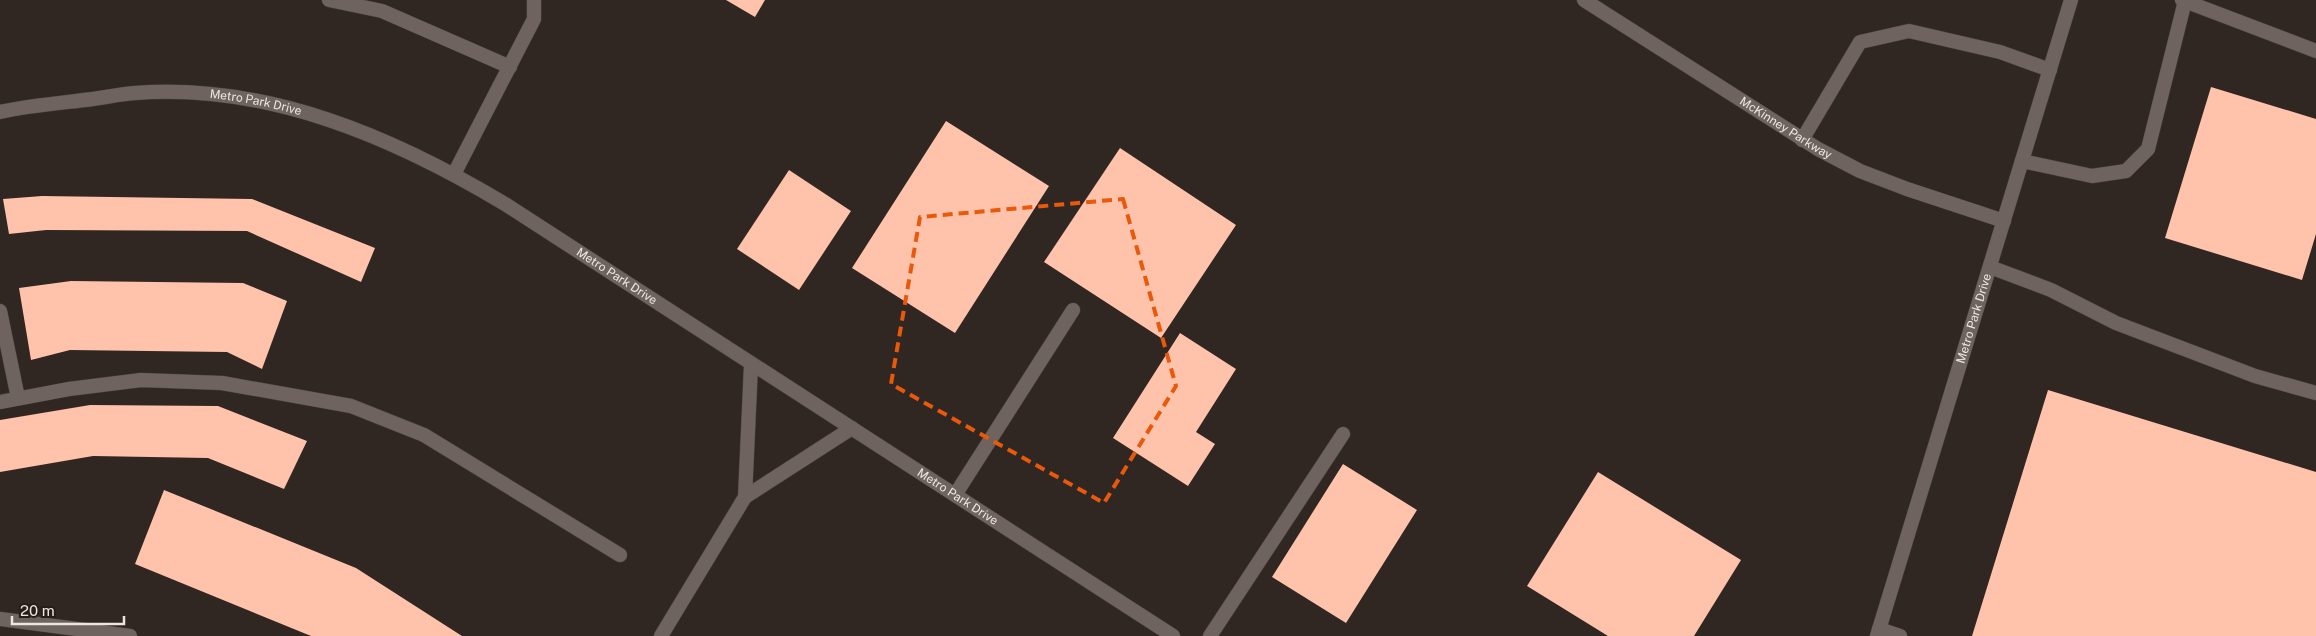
<svg xmlns="http://www.w3.org/2000/svg" width="2316" height="636" viewBox="0 0 2316 636" font-family="'Public Sans',sans-serif">
<rect width="100%" height="100%" fill="#302622"/>
<!-- building -->
<path fill="#ffc2ab" d="M726,0h39l-10,17z
M2211,87l105,32v115l-14,46 -137,-42z
M946,121l103,65 -94,147 -103,-65z
M1120,148l116,77 -75,113 -117,-76z
M789,170l62,41 -52,79 -62,-41z
M42,196l210,3 123,49 -14,34 -114,-51 -201,-1 -37,4 -6,-35z
M71,281l172,2 44,18 -25,68 -35,-17 -157,-2 -39,10 -12,-72z
M1180,333l56,36 -40,63 19,12 -27,42 -75,-48z
M2048,390l268,82v164h-344z
M90,405l128,1 89,35 -23,48 -76,-31 -115,-2 -93,16v-52z
M1343,464l74,46 -71,113 -74,-46z
M1598,472l143,88 -47,76h-86l-81,-50z
M164,490l192,78 106,68h-151l-176,-72z"/>
<g fill="none" stroke-linecap="round" stroke-linejoin="round">
<!-- service casing -->
<g stroke="#4b4240" stroke-width="15">
<path id="service" d="M329,0l53,11 128,56
M2182,0l134,51
M1802,140l58,-98 49,-11 91,21 50,18
M2022,161l70,15 34,-5 22,-22 37,-148
M454,174l80,-155v-19
M1990,267l61,23 65,33 139,53 61,17
M0,311l18,87
M0,402l69,-13 72,-9 81,3 129,23 73,29 196,120
M955,495l118,-185
M745,497l6,-132
M0,619l130,17
M1879,629l21,7
M661,636l84,-139 107,-69
M1210,636l133,-202"/>
</g>
<!-- minor casing -->
<g stroke="#4b4240" stroke-width="15">
<g id="minor">
<path id="s1" d="M1584,0l234,149 42,22 47,18 97,32"/>
<path id="s2" d="M0,112c31,-7 62,-9 93,-13 14,-2 28,-5 42,-6 133,-10 258,44 370,111l668,432"/>
<path id="s3" d="M1877,636l194,-636"/>
</g>
</g>
<!-- service -->
<use href="#service" stroke="#6e635f" stroke-width="14"/>
<!-- minor -->
<use href="#minor" stroke="#6e635f" stroke-width="14"/>
</g>
<!-- marked area -->
<path fill="none" stroke="#e8590c" stroke-width="4" stroke-dasharray="10 6" stroke-linejoin="round" d="M1123,199l53,187 -72,117 -213,-119 29,-167z"/>
<g text-anchor="middle" dominant-baseline="central" stroke-width="5" stroke-linejoin="round" paint-order="stroke">
<!-- street labels -->
<g font-size="12" fill="#ece5e3" stroke="#261d19">
<text stroke="none"><textPath href="#s2" startOffset="258">Metro Park Drive</textPath></text>
<text stroke="none"><textPath href="#s1" startOffset="239">McKinney Parkway</textPath></text>
<text stroke="none"><textPath href="#s2" startOffset="662">Metro Park Drive</textPath></text>
<text stroke="none"><textPath href="#s3" startOffset="332">Metro Park Drive</textPath></text>
<text stroke="none"><textPath href="#s2" startOffset="1068">Metro Park Drive</textPath></text>
</g>
</g>
<!-- scale -->
<path d="M12 616v8h112v-8" fill="none" stroke="#ece5e3" stroke-width="2.5"/>
<text x="20" y="616" font-size="15" fill="#ece5e3" stroke="#261d19" stroke-width="4" paint-order="stroke">20 m</text>
</svg>
